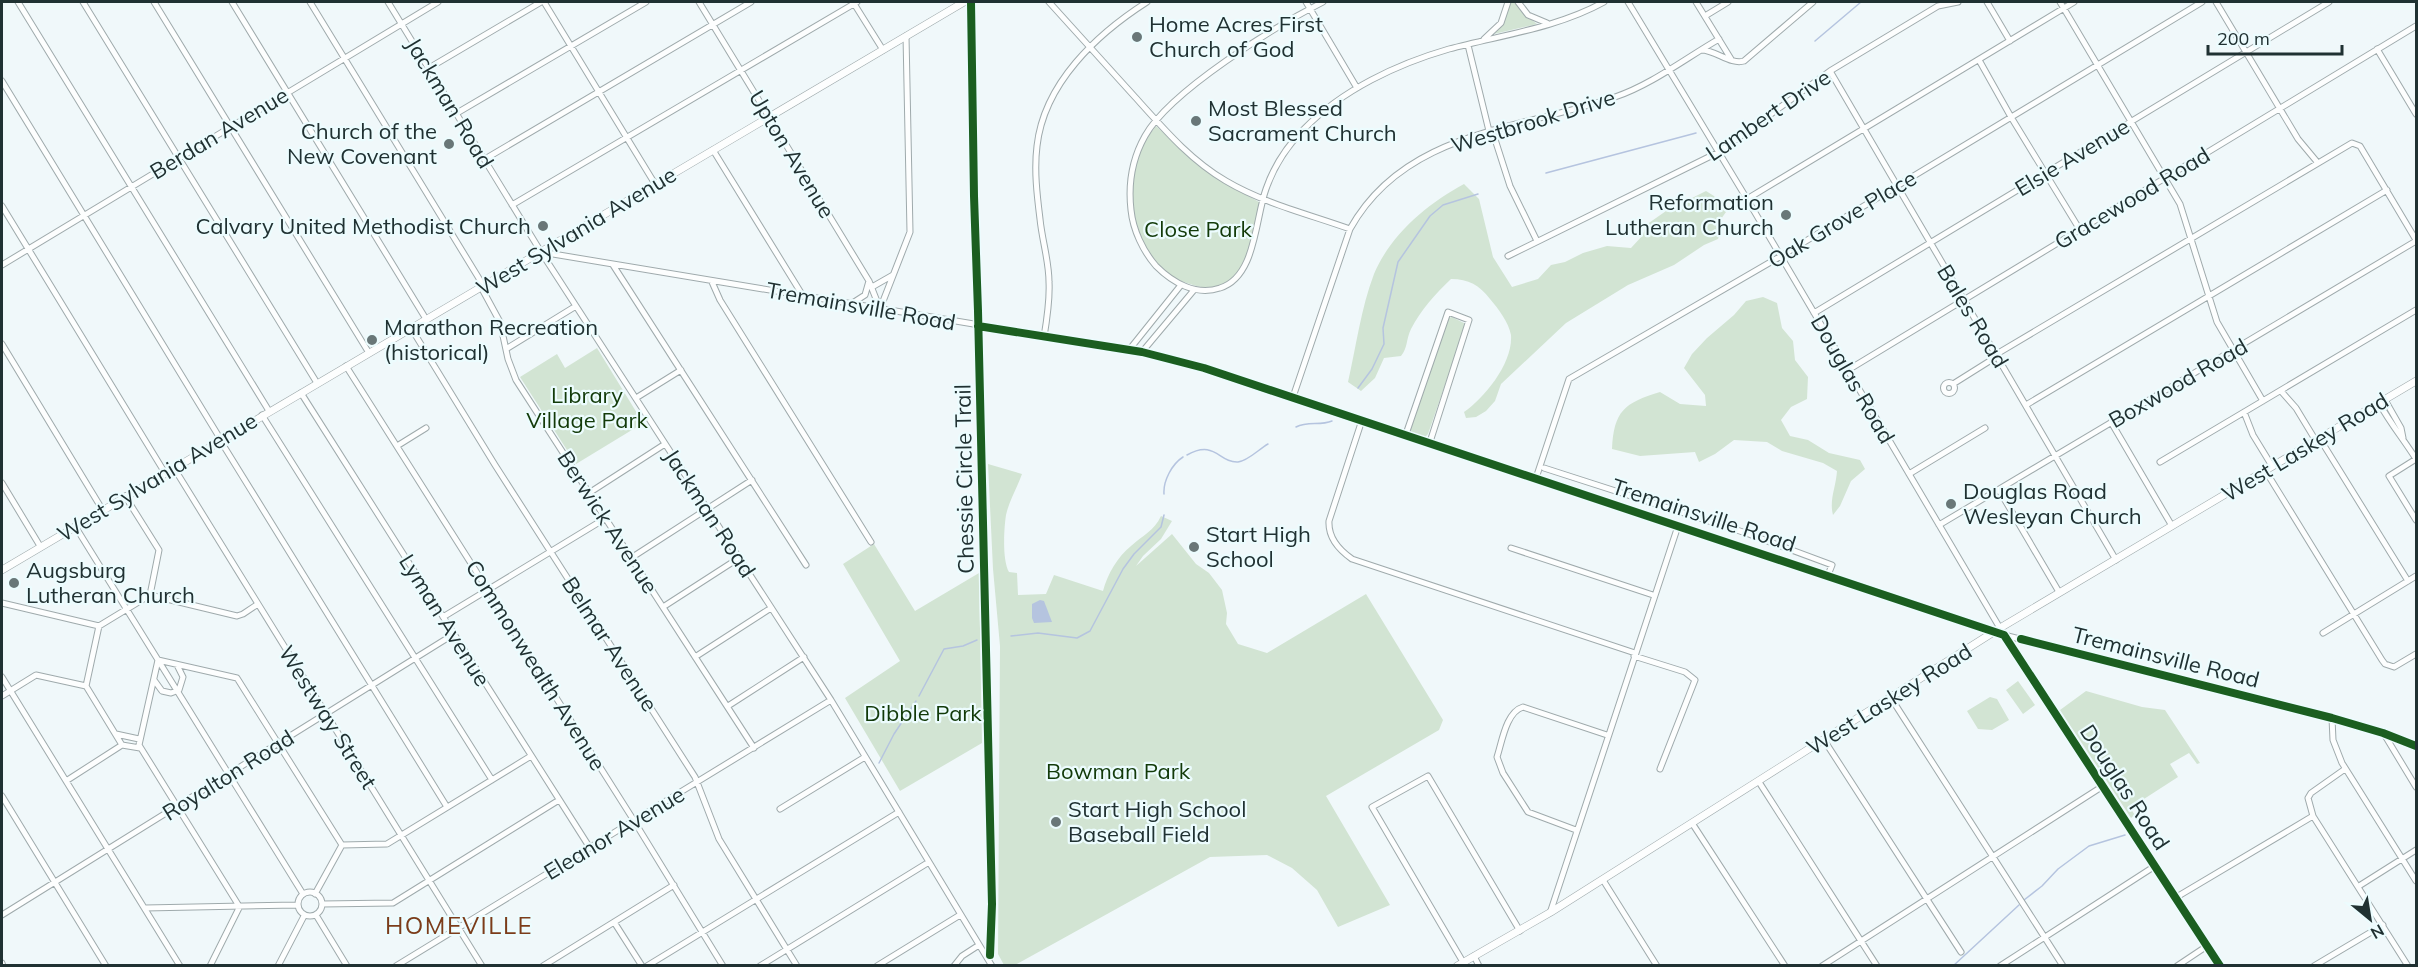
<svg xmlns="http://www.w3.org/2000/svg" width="2418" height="967" viewBox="0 0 2418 967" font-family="Mulish,sans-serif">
<rect width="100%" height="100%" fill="#f0f8fa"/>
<!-- green -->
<path fill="#d2e4d3" d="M1509,2h7l7,11 14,11 -43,10 6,-7z
M1156,126l36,33 39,27 28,16c-3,21 -11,67 -30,79 -11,7 -24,8 -36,4 -67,-17 -78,-112 -37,-159z
M1464,184l15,15 14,58 19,30 26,-8 13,-14 14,-3 18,-9 24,-7 24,2 12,-13 3,-10 20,-14 40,-20 8,5 12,16 -10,14 5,6 -3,7 -14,6 -30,20 -46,20 -62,38 -65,61 -6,17 -9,10 -10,6 -10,1 -2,-6c21,-15 49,-49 47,-77 -2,-12 -13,-27 -21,-36 -11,-14 -21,-20 -39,-20 -16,15 -30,31 -40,50 -5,10 -3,18 -10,27l-17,2 -9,20 -14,13 -13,-9c8,-35 13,-74 26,-108 17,-40 53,-70 90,-90z
M1763,297l14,6 5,25 11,13 2,19 13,17 -1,22 -16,8 -10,13 9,16 18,4 21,13 31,7 5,9 -14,12 -11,25 -7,9c-4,-15 3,-28 4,-44l-14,-8 -41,-12 -15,-9 -33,-2 -19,14 -16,8 -4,-10 -55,4 -28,-7c2,-38 12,-46 48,-57l20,12 26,2 -1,-11 -21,-27 8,-14 15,-16 27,-23 12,-14z
M1452,317l14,7 -38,110 -3,3 -14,-5v-4l37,-110z
M597,348l43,70 5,4 -69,42 -56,-87 37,-23 8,14z
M988,464l34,10c-5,14 -13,27 -16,41 -2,13 -4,45 3,57l8,1 1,22 28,-1 8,-19 49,16c4,-16 15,-35 28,-45 12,-11 23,-15 30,-30l11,5 -11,18 -18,17 -7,10 36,-32 24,30 13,9 13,17 5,23 -1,11 12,20 29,9 99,-59 77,126 -4,10 -113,66 64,109 -52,22 -21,-37 -25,-22 -25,-13 -57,2 -195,108h-11l-6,-11 2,-308 -7,-77z
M874,544l41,67 64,-38 3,170 -82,48 -55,-93 55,-37 -57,-97z
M2018,681l17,24 -12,9 -17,-24z
M2086,691l56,16 23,3 35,53 -3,1 -8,-11 -19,11 8,13 -48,31 5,7 -4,3 -71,-108z
M1990,697l7,2 12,21 -17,10 -14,-1 -11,-18z"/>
<!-- water -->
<path fill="#b5c4df" d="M1040,600l4,1 8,21 -18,1 -2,-5v-14z"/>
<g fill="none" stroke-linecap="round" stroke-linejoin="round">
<!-- stream -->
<path stroke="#b5c4df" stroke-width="1.5" d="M1815,41l46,-39
M1546,173l150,-40
M1358,388l14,-19 12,-25 -1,-16 15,-66 32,-46 13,-11 35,-11
M1296,427c12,-6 24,-1 36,-6
M1187,455c28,-16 32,8 51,7 10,-1 21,-13 30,-18
M1164,494c-1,-13 8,-30 19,-37
M1011,636l27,-3 39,5 13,-7 33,-62 11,-15 27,-27 3,-12
M919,696l25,-47 19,-3 14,-6
M879,763l15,-29 22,-33
M2024,900l18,-14 16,-17 31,-23 36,-11
M1953,966l66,-61"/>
<!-- minor casing -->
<g stroke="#9faaac" stroke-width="7">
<path id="minor" d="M18,2l251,409
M83,2l234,381
M154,2l215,351
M232,2l194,317
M310,2l173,283
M388,2l153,250 290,448 161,266
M544,2l111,182
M699,2l170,279 11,28
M853,2l30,48
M1049,2c29,32 57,63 86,95 28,31 55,63 91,84 37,22 82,33 124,48
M1306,2l51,86
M1323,2c-47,24 -153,89 -178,134 -13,23 -17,48 -14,74 2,20 12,41 25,56 17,17 40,30 64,22 36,-11 35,-69 46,-99 8,-23 21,-43 38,-60 38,-39 93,-65 145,-80 52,-14 108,-21 155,-47
M1518,2l10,13 19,8
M1628,2l119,197 257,436 216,331
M1696,2l35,57
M1987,2l23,39
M2060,2l120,202 37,118 46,79
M2216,2l82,137 20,24
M1705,16l23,-14
M1484,39l17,-16 7,-21
M1468,45l21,86
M2377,49l39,65
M1701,50c15,0 29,15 43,11l69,-59
M1979,60l32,57 69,113
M429,68l112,-66
M1830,71l286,489
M2,81l219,359
M457,113l189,-111
M1492,130l18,56 27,55
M713,150l90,146
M485,159l266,-157
M1747,199l327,-197
M512,205l345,-203
M2,206l163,267
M541,252l601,100 62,16 800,267 328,83 51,15 33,13
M1508,256l211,-104 111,-81 108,-65 20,-4
M2,265l436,-263
M613,265l193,300
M712,282l8,18 151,242
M481,287l19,35 8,37 8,21 238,368
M872,287l21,-12
M851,304l14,-9 4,-14
M880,309l30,-77 -4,-196
M1814,313l515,-311
M411,328l84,137 200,312 24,62 78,127
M1044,337c3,-18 6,-37 5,-55 0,-21 -7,-42 -9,-63 -3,-24 -6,-49 -3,-73 7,-63 60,-112 110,-144
M2,344l100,165
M506,349l70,-43
M1129,350l52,-65
M1142,352l52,-62
M1995,355l357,-212 8,3 56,94
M346,366l285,450 92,150
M1848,370l568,-344
M1943.5 388a5.5 5.5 0 1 1 11 0a5.5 5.5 0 1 1-11 0Z
M1953,384l43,-27
M2281,391l15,17 20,33
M301,393l289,455
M1293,397l57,-168c55,-99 170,-99 265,-132 36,-12 71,-39 104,-58
M636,398l45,-28
M2385,400l16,28 2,10
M2379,403c11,20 25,37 37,56
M2026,405l361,-215
M2244,412l9,23 19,31
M262,415l230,365
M1362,420l-33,101c-1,17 10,29 23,38l283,94
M2111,422l61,104
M1406,434l42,-122 21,8 -39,122
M2320,439l88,142
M220,440l227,367
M397,446l29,-18
M2416,459l-27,17 27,44
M2160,462l256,-152
M174,468l308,498
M1544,468l202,65 86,32 -4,10
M2265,470l117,190 3,4 9,3 22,-13
M1909,474l76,-46
M1536,478l33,-99 212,-123 421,-254
M2,483l38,63
M1999,490l60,102
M589,493l76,-49
M125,496l34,54 -9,45
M1939,525l477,-284
M75,526l228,368
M1511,548l142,47
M631,558l121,-78
M2,603l97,23 51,-31 87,21 6,-2 15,-10
M663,607l76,-49
M443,617l163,-99
M99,626l-13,60 36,59
M2323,633l93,-57
M1634,656l51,16 10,8 -35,89
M695,657l76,-49
M2,677l178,289
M154,680l8,11 9,2 8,-3 4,-13 -6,-12
M2,696l34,-21 50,11
M1891,698l172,268
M728,706l76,-49
M2332,718l1,22 9,23 74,118
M116,734l23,5
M2384,734l32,53
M1824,740l137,212
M66,781l56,-36 18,3
M1759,782l118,184
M2,796l104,170
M780,809l85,-52
M2313,816l95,150
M1692,823l93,143
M1576,830l-48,-18 -25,-39 -6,-16c5,-15 9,-45 26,-50l84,28
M342,845l45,-1 144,-88
M1603,880l54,86
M2359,886l57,-36
M298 904a12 12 0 1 1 24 0a12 12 0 1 1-24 0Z
M315,894l27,-49
M2175,898l138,-82 -5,-18 3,-5 34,-24
M322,904l71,-1 166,-103
M239,906l-100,-161 19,-85 79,18 105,167
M145,908l152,-3
M1550,913l128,-387
M2,915l452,-281
M316,915l31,51
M614,922l28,44
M1474,956l5,10
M1463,962l-91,-155 56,-31 92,155
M2,963l1,3
M210,966l30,-60
M278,966l26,-50
M396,966l435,-266
M543,966l131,-81
M647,966l252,-154
M760,966l169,-104
M877,966l83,-51
M954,966l8,-10 17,-11
M1822,966l281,-180
M2000,966l155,-100
M2177,966l30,-20
M2314,966l69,-41"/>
</g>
<!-- major casing -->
<g stroke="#9faaac" stroke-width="8">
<path id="major" d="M2,570l962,-568
M1457,966l94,-54 449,-284 416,-247"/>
</g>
<!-- minor -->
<use href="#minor" stroke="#fdfefe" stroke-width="5"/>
<!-- major -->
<use href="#major" stroke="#fdfefe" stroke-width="7"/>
<!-- cycleway casing -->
<g stroke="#ecfcfe" stroke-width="11">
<path id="cycleway" d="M971,2l3,194 4,115 14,593 -2,51
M978,326l164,26 62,16 800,267 216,331
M2021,639l311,79 51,15 33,13"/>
</g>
<!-- cycleway -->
<use href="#cycleway" stroke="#1b5e20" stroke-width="8"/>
</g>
<!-- markers -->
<g fill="#697778" stroke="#ecfcfe" stroke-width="2">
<circle cx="1137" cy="37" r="6"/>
<circle cx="1196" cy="121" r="6"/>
<circle cx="449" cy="144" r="6"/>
<circle cx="1786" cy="215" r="6"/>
<circle cx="543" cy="226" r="6"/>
<circle cx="372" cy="340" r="6"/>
<circle cx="1951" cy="504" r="6"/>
<circle cx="1194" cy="547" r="6"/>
<circle cx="14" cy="583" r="6"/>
<circle cx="1056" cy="822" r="6"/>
</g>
<g text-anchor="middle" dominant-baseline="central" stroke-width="4.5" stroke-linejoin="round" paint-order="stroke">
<!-- poi labels -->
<g font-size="22" fill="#203132" stroke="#ecfcfe" text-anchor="start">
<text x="1149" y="24">Home Acres First<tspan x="1149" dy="25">Church of God</tspan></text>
<text x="1208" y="108">Most Blessed<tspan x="1208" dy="25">Sacrament Church</tspan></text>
<text x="437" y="131" text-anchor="end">Church of the<tspan x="437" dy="25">New Covenant</tspan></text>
<text x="1774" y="202" text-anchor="end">Reformation<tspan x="1774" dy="25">Lutheran Church</tspan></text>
<text x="531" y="226" text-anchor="end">Calvary United Methodist Church</text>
<text x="384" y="327">Marathon Recreation<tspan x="384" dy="25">(historical)</tspan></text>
<text x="1963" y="491">Douglas Road<tspan x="1963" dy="25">Wesleyan Church</tspan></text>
<text x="1206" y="534">Start High<tspan x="1206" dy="25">School</tspan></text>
<text x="26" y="570">Augsburg<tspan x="26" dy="25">Lutheran Church</tspan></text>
<text x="1068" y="809">Start High School<tspan x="1068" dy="25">Baseball Field</tspan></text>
</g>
<!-- street labels -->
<g font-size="22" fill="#203132" stroke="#ecfcfe">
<text transform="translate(450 103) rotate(59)">Jackman Road</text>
<text transform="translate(1768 115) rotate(-34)">Lambert Drive</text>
<text transform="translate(1533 121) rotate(-17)">Westbrook Drive</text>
<text transform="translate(219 133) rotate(-31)">Berdan Avenue</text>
<text transform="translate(792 154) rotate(59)">Upton Avenue</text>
<text transform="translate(2072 157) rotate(-31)">Elsie Avenue</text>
<text transform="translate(2132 198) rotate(-31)">Gracewood Road</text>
<text transform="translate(1842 219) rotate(-31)">Oak Grove Place</text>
<text transform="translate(576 231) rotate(-31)">West Sylvania Avenue</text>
<text transform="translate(861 306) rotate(10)">Tremainsville Road</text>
<text transform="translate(1973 316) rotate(59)">Bales Road</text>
<text transform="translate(1853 379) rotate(60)">Douglas Road</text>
<text transform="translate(2178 383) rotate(-30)">Boxwood Road</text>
<text transform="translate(2305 447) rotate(-31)">West Laskey Road</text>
<text transform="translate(157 477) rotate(-31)">West Sylvania Avenue</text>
<text transform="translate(964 479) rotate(-91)">Chessie Circle Trail</text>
<text transform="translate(710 513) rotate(57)">Jackman Road</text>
<text transform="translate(1704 515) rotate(18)">Tremainsville Road</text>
<text transform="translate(608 522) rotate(57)">Berwick Avenue</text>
<text transform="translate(445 620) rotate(58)">Lyman Avenue</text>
<text transform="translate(610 644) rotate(57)">Belmar Avenue</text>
<text transform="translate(2166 657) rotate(14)">Tremainsville Road</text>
<text transform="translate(536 665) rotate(58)">Commonwealth Avenue</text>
<text transform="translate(1889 699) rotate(-32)">West Laskey Road</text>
<text transform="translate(328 717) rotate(58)">Westway Street</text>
<text transform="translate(228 775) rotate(-32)">Royalton Road</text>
<text transform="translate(2125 787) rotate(57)">Douglas Road</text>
<text transform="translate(614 833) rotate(-31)">Eleanor Avenue</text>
</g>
<!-- park labels -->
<g font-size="22" fill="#123a09" stroke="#ecfcfe">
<text x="1198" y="229">Close Park</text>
<text x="587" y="395">Library<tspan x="587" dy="25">Village Park</tspan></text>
<text x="923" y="713">Dibble Park</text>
<text x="1118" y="771">Bowman Park</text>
</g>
<!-- neighbourhood labels -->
<g font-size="24" letter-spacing="1.5" fill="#7c3c1a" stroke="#ecfcfe">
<text x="459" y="925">HOMEVILLE</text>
</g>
</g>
<!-- border -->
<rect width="2418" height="967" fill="none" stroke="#203132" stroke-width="6"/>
<!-- north arrow -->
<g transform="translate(2370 919) rotate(150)" stroke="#ecfcfe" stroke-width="4.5" paint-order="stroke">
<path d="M0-4.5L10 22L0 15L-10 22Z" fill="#203132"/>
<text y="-9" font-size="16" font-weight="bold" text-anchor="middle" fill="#203132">N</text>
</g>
<!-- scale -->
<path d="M2208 45v9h134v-9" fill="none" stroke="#203132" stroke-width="3"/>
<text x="2217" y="45" font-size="18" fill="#203132" stroke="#ecfcfe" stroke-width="4.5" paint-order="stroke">200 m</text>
</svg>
